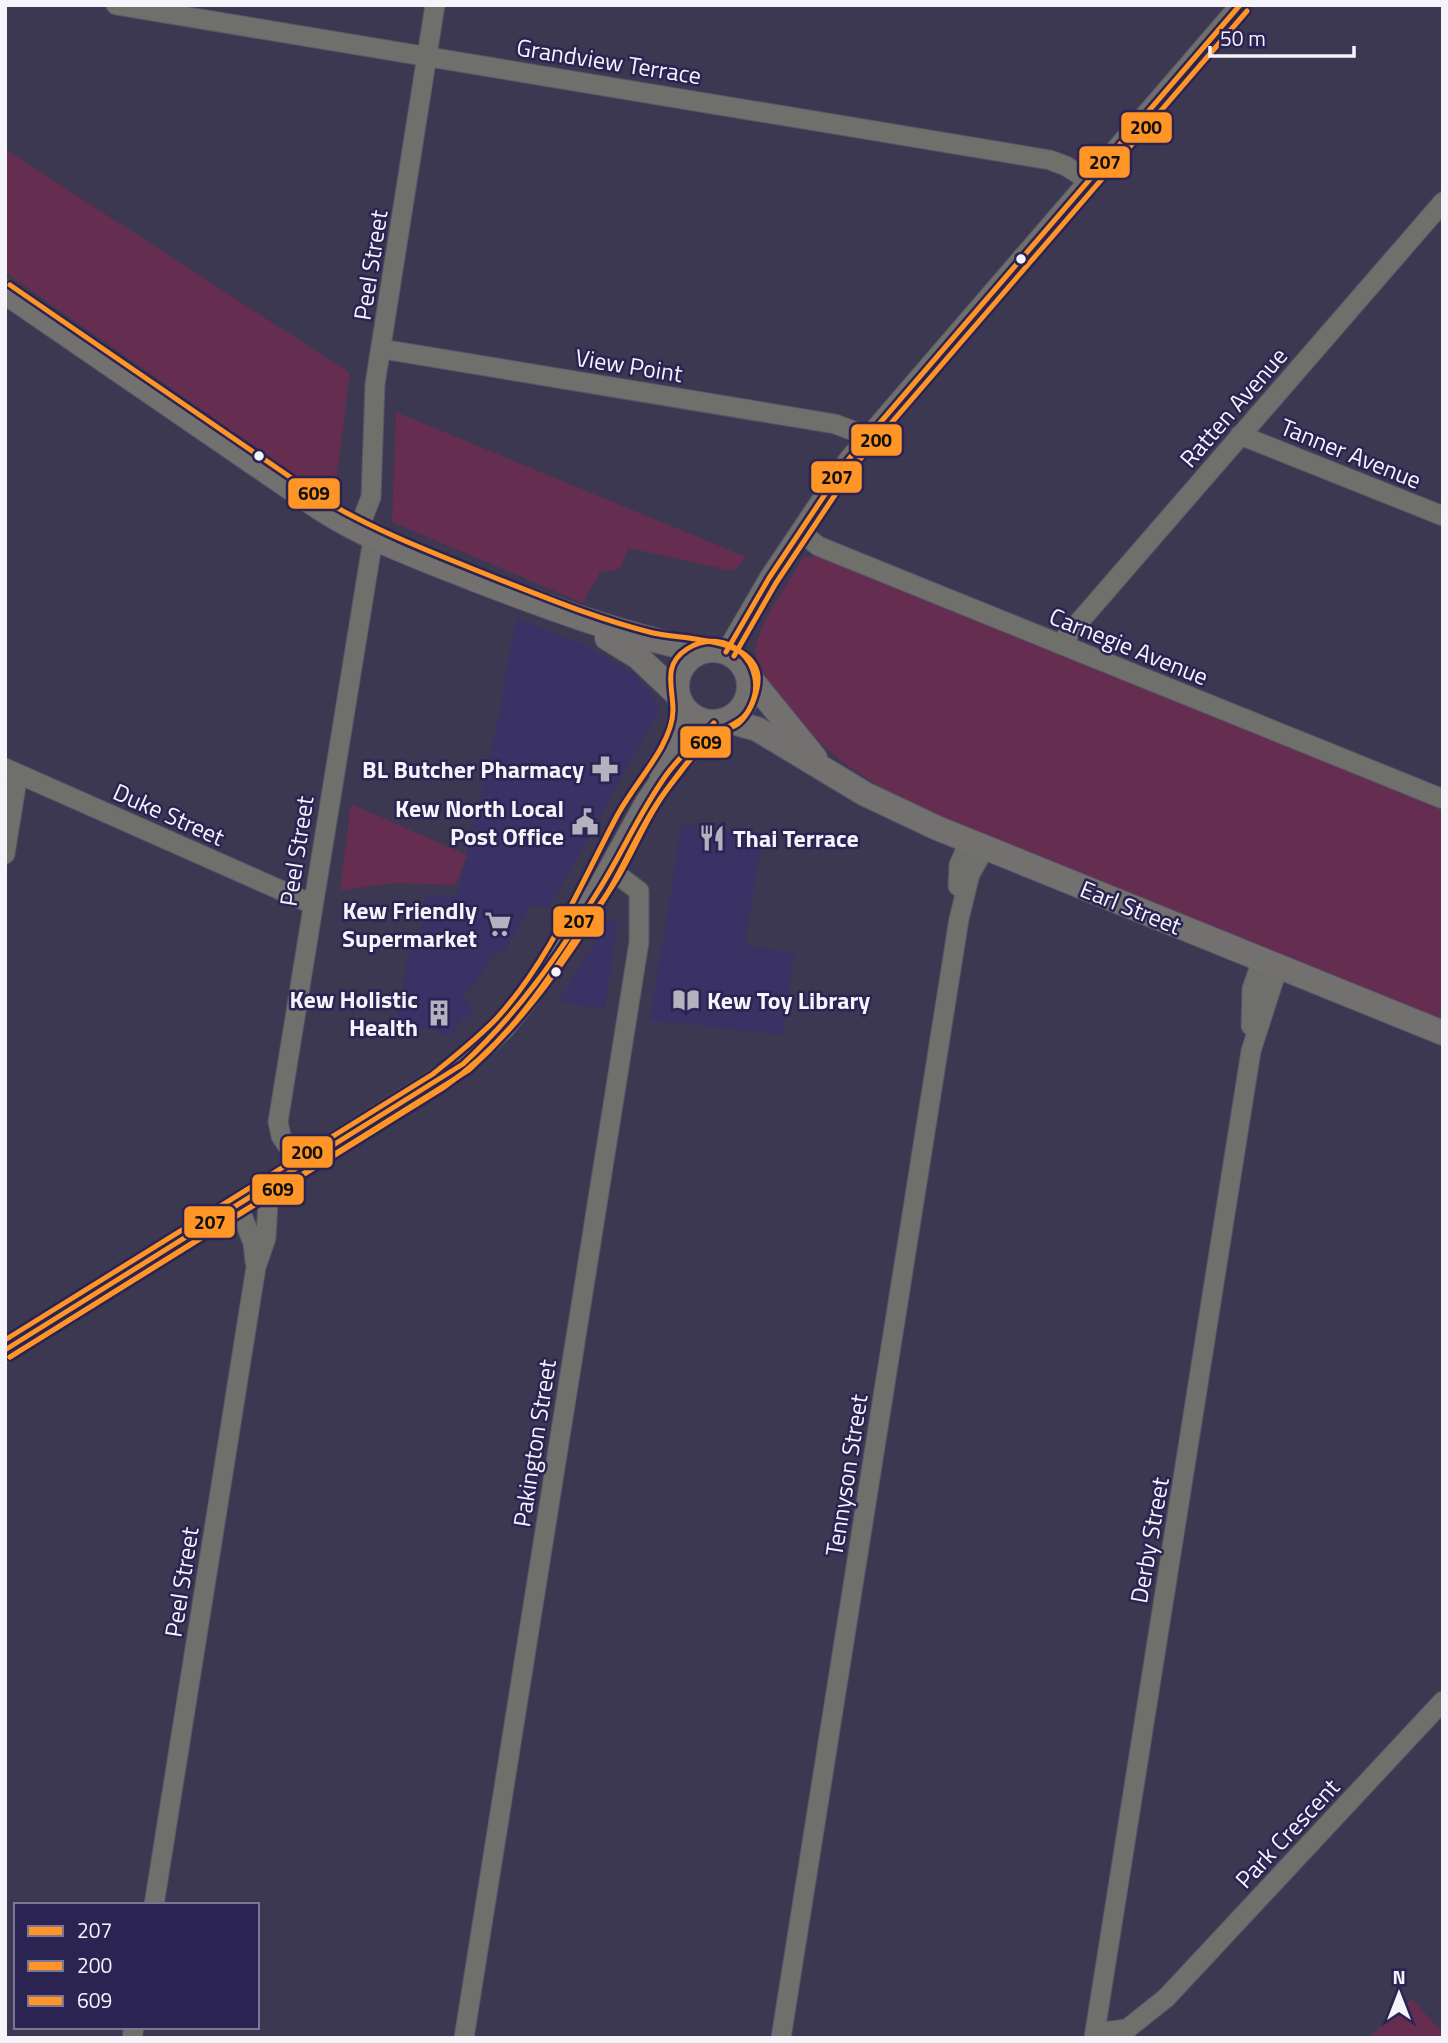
<svg xmlns="http://www.w3.org/2000/svg" width="1448" height="2043" viewBox="0 0 1448 2043" font-family="'Titillium Web',sans-serif">
<rect width="100%" height="100%" fill="#3c3852"/>
<!-- built -->
<path fill="#3a3265" d="M516,618l67,26 51,30 20,22 5,14 -110,198 -18,-3 -28,48h-7l-24,34h-4l-5,12 9,9 -4,12 -6,-2 -11,19 -17,-7 -38,-6 12,-67 11,-16 7,-47 31,3 41,-177z
M682,824l80,13 -17,108 49,8 -11,82 -133,-15z
M609,919l9,2 -13,87 -47,-6z"/>
<!-- green -->
<path fill="#652d4f" d="M5,149l345,224 -15,116 -23,-2 -307,-215z
M396,412l350,145 -13,14 -105,-23 -8,21 -20,3 -17,31 -191,-81z
M819,556l624,253v211l-477,-192c-77,-34 -129,-58 -183,-125 -14,-17 -30,-33 -27,-57 4,-25 32,-62 45,-85l3,-4z
M351,804l116,51 -11,30 -58,-2 -58,7z
M1412,1999l31,34v5h-75z"/>
<g fill="none" stroke-linecap="round" stroke-linejoin="round">
<!-- minor casing -->
<g stroke="#575567" stroke-width="21">
<path id="minor" d="M116,5l934,155 16,6 23,15
M382,349l453,75 32,12
M1240,435l203,81
M358,531l13,-34 4,-113 60,-379
M801,532l17,14 625,253
M1060,644l383,-442
M726,652l43,-74 79,-118 392,-455
M5,768l307,136
M5,854l13,-80
M958,886l1,-21 10,-23
M1251,1026l1,-37 10,-29
M301,1166l-20,-30 -3,-14 95,-583
M238,1205l15,38 2,19
M154,1905l102,-638 10,-29 3,-53
M1095,2033l32,-4 39,-31 277,-297
M132,2038l2,-11
M464,2038l175,-1096v-51l-28,-21
M781,2038l178,-1119 11,-45 15,-26
M1094,2038l157,-987 27,-84"/>
</g>
<!-- major casing -->
<g stroke="#575567" stroke-width="26">
<path id="major" d="M5,292l315,216c48,31 101,50 154,71 75,29 148,56 227,72
M607,638l31,19 39,37
M677 686a36 36 0 1 1 72 0a36 36 0 1 1-72 0Z
M749,677l66,81
M728,721l29,8 108,65 72,34 506,205
M658,767l16,-23 9,-36
M5,1350l458,-286 39,-36 22,-27 74,-109 49,-89 22,-32 45,-48"/>
</g>
<!-- minor -->
<use href="#minor" stroke="#6f6f6c" stroke-width="19"/>
<!-- major -->
<use href="#major" stroke="#727170" stroke-width="24"/>
<!-- bus-1 casing -->
<g stroke="#2b2352" stroke-width="10">
<path id="bus-1" d="M726,652l43,-74 79,-118 392,-455
M5,1350l458,-286c55,-51 94,-107 134,-171 25,-39 43,-82 70,-119 13,-18 32,-34 47,-51"/>
</g>
<!-- bus-2 casing -->
<g stroke="#2b2352" stroke-width="10">
<path id="bus-2" d="M734,656l42,-73 79,-118 392,-454
M5,1340l428,-266c22,-18 44,-35 64,-56 53,-58 84,-135 121,-204 13,-23 30,-43 43,-66 6,-11 12,-25 12,-38 0,-23 -11,-45 14,-61 40,-25 83,16 64,57 -8,17 -20,18 -34,27 -17,11 -33,35 -46,51 -22,28 -35,62 -53,93 -13,22 -30,43 -45,65 -39,59 -71,104 -130,146l-433,269"/>
</g>
<!-- bus-3 casing -->
<g stroke="#2b2352" stroke-width="10">
<path id="bus-3" d="M10,1357l459,-287c55,-50 98,-110 137,-174 19,-32 33,-66 54,-97 10,-14 44,-61 59,-68 9,-4 15,-2 23,-11 9,-10 17,-30 16,-44 -5,-39 -74,-36 -105,-43 -53,-13 -104,-34 -155,-54 -62,-25 -116,-45 -173,-78l-315,-216"/>
</g>
<!-- bus-1 -->
<use href="#bus-1" stroke="#ff9526" stroke-width="5"/>
<!-- bus-2 -->
<use href="#bus-2" stroke="#ff9526" stroke-width="5"/>
<!-- bus-3 -->
<use href="#bus-3" stroke="#ff9526" stroke-width="5"/>
</g>
<!-- icons -->
<defs>
<g id="pharmacy-bare" transform="scale(2.1)"><path d="M-2-6h4v4h4v4h-4v4h-4v-4h-4v-4h4Z" fill="#b4b2bf" stroke="#2b2352" stroke-width="2.5" paint-order="stroke"/></g>
<g id="civic-bare" transform="scale(2.1)"><path d="M-.6-6.5H3V-4.5H.6V-3L4-1V1h2V6H-6V1h2V-1L-.6-3ZM-1.2 2.5V6h2.4V2.5Z" fill="#b4b2bf" stroke="#2b2352" stroke-width="2.5" paint-order="stroke"/></g>
<g id="restaurant-bare" transform="scale(2.1)"><path d="M-5-6h1v4h1v-4h1v4h1v-4h1v5L-1.5 .5V6h-2V.5L-5-1ZM5-6V6H3V1.5H1.5Q1.5-4 5-6Z" fill="#b4b2bf" stroke="#2b2352" stroke-width="2.5" paint-order="stroke"/></g>
<g id="supermarket-bare" transform="scale(2.1)"><path d="M-6-5.5h2.5l.6 2H6L4.5 2H-2.5L-4.4-4H-6ZM-1.5 3.2a1.3 1.3 0 1 0 .1 0ZM3 3.2a1.3 1.3 0 1 0 .1 0Z" fill="#b4b2bf" stroke="#2b2352" stroke-width="2.5" paint-order="stroke"/></g>
<g id="library-bare" transform="scale(2.1)"><path d="M-6-4Q-3-5.5-.7-3.5V5Q-3 3-6 4ZM6-4Q3-5.5 .7-3.5V5Q3 3 6 4Z" fill="#b4b2bf" stroke="#2b2352" stroke-width="2.5" paint-order="stroke"/></g>
<g id="building-bare" transform="scale(2.1)"><path d="M-4-6H4V6H1V3H-1V6H-4ZM-2.5-4.3h1.7v1.8h-1.7ZM.8-4.3h1.7v1.8H.8ZM-2.5-1h1.7V.8h-1.7ZM.8-1h1.7V.8H.8Z" fill="#b4b2bf" stroke="#2b2352" stroke-width="2.5" paint-order="stroke"/></g>
</defs>
<g fill-rule="evenodd">
<use href="#pharmacy-bare" x="605" y="769"/>
<use href="#civic-bare" x="585" y="822"/>
<use href="#restaurant-bare" x="712" y="838"/>
<use href="#supermarket-bare" x="498" y="924"/>
<use href="#library-bare" x="686" y="1000"/>
<use href="#building-bare" x="439" y="1013"/>
</g>
<!-- markers -->
<g fill="#f4f4fa" stroke="#2b2352" stroke-width="2.5">
<circle cx="1021" cy="259" r="6"/>
<circle cx="259" cy="456" r="6"/>
<circle cx="556" cy="972" r="6"/>
</g>
<g text-anchor="middle" dominant-baseline="central" stroke-width="5" stroke-linejoin="round" paint-order="stroke">
<!-- street labels -->
<g font-size="24" fill="#f4f4fa" stroke="#2b2352">
<text transform="translate(609 61) rotate(9)">Grandview Terrace</text>
<text transform="translate(370 265) rotate(-81)">Peel Street</text>
<text transform="translate(629 365) rotate(9)">View Point</text>
<text transform="translate(1233 407) rotate(-49)">Ratten Avenue</text>
<text transform="translate(1351 453) rotate(22)">Tanner Avenue</text>
<text transform="translate(1129 646) rotate(22)">Carnegie Avenue</text>
<text transform="translate(169 814) rotate(24)">Duke Street</text>
<text transform="translate(296 851) rotate(-81)">Peel Street</text>
<text transform="translate(1131 907) rotate(22)">Earl Street</text>
<text transform="translate(534 1443) rotate(-81)">Pakington Street</text>
<text transform="translate(846 1475) rotate(-81)">Tennyson Street</text>
<text transform="translate(1149 1540) rotate(-80)">Derby Street</text>
<text transform="translate(181 1582) rotate(-81)">Peel Street</text>
<text transform="translate(1287 1833) rotate(-47)">Park Crescent</text>
</g>
<!-- poi labels -->
<g font-size="24" font-weight="bold" fill="#f4f4fa" stroke="#2b2352" text-anchor="end">
<text x="584" y="769">BL Butcher Pharmacy</text>
<text x="564" y="808">Kew North Local<tspan x="564" dy="28">Post Office</tspan></text>
<text x="733" y="838" text-anchor="start">Thai Terrace</text>
<text x="477" y="910">Kew Friendly<tspan x="477" dy="28">Supermarket</tspan></text>
<text x="418" y="999">Kew Holistic<tspan x="418" dy="28">Health</tspan></text>
<text x="707" y="1000" text-anchor="start">Kew Toy Library</text>
</g>
</g>
<g stroke="#2b2352" stroke-width="2.5">
<rect x="1120" y="111" width="53" height="33" rx="7" fill="#ff9526"/>
<rect x="1078" y="145" width="53" height="34" rx="7" fill="#ff9526"/>
<rect x="850" y="423" width="53" height="34" rx="7" fill="#ff9526"/>
<rect x="810" y="460" width="53" height="34" rx="7" fill="#ff9526"/>
<rect x="287" y="477" width="54" height="33" rx="7" fill="#ff9526"/>
<rect x="679" y="725" width="53" height="34" rx="7" fill="#ff9526"/>
<rect x="552" y="905" width="53" height="33" rx="7" fill="#ff9526"/>
<rect x="281" y="1135" width="53" height="34" rx="7" fill="#ff9526"/>
<rect x="251" y="1173" width="54" height="33" rx="7" fill="#ff9526"/>
<rect x="183" y="1205" width="53" height="34" rx="7" fill="#ff9526"/>
</g>
<g font-size="19" text-anchor="middle" font-weight="bold" fill="#111">
<text x="1146" y="134">200</text>
<text x="1105" y="169">207</text>
<text x="876" y="447">200</text>
<text x="837" y="484">207</text>
<text x="314" y="500">609</text>
<text x="706" y="749">609</text>
<text x="579" y="928">207</text>
<text x="307" y="1159">200</text>
<text x="278" y="1196">609</text>
<text x="210" y="1229">207</text>
</g>
<!-- border -->
<rect width="1448" height="2043" fill="none" stroke="#f4f4fa" stroke-width="14"/>
<!-- legend -->
<rect x="14" y="1903" width="245" height="126" fill="#2b2352" stroke="#7b7795" stroke-width="2"/>
<rect x="28" y="1926" width="35" height="10" fill="#ff9526" stroke="#7b7795" stroke-width="2"/>
<text x="77" y="1938" font-size="21" fill="#f4f4fa">207</text>
<rect x="28" y="1961" width="35" height="10" fill="#ff9526" stroke="#7b7795" stroke-width="2"/>
<text x="77" y="1973" font-size="21" fill="#f4f4fa">200</text>
<rect x="28" y="1996" width="35" height="10" fill="#ff9526" stroke="#7b7795" stroke-width="2"/>
<text x="77" y="2008" font-size="21" fill="#f4f4fa">609</text>
<!-- north arrow -->
<g transform="translate(1399 1994)" stroke="#2b2352" stroke-width="5" paint-order="stroke">
<path d="M0-5L12 26L0 18L-12 26Z" fill="#f4f4fa"/>
<text y="-10" font-size="19" font-weight="bold" text-anchor="middle" fill="#f4f4fa">N</text>
</g>
<!-- scale -->
<path d="M1210 46v10h144v-10" fill="none" stroke="#f4f4fa" stroke-width="3.5"/>
<text x="1220" y="46" font-size="21" fill="#f4f4fa" stroke="#2b2352" stroke-width="5" paint-order="stroke">50 m</text>
</svg>
